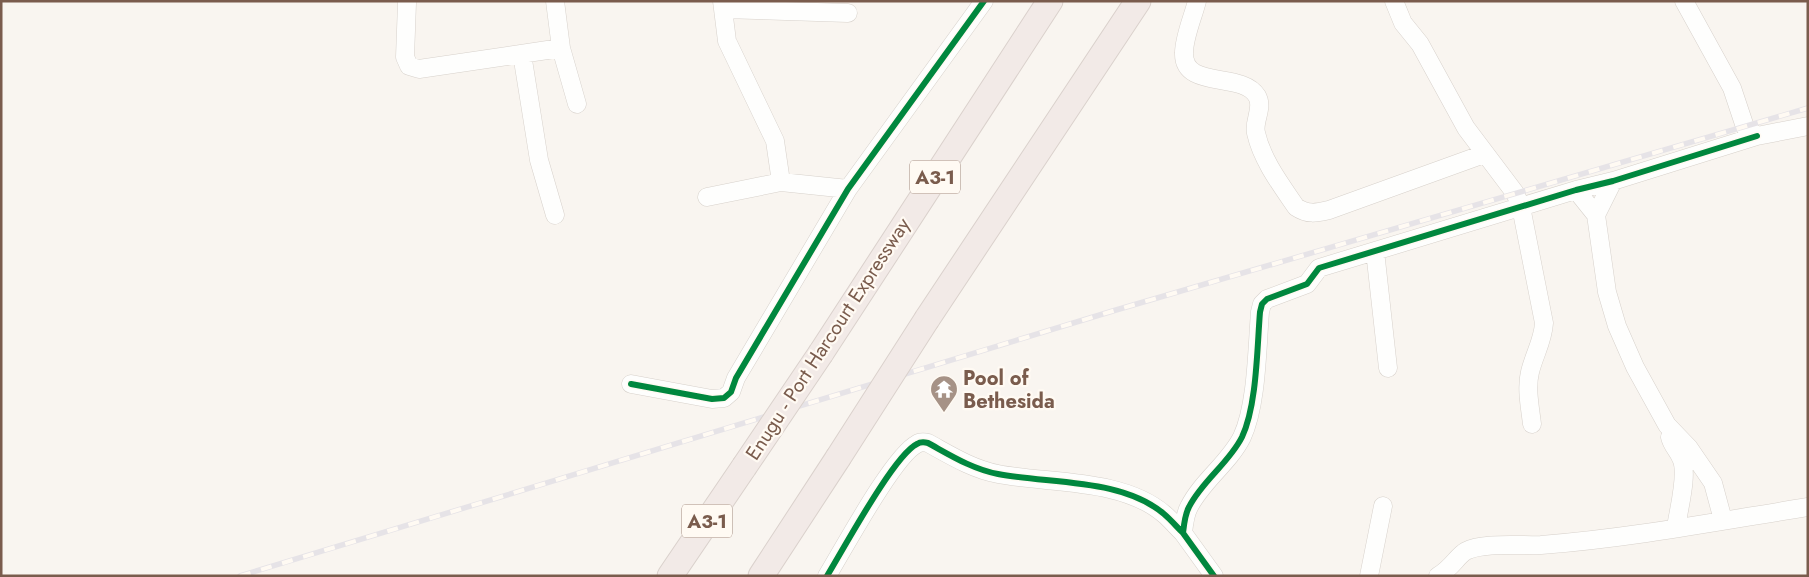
<svg xmlns="http://www.w3.org/2000/svg" width="1809" height="577" viewBox="0 0 1809 577" font-family="Jost,sans-serif">
<rect width="100%" height="100%" fill="#f9f5f0"/>
<g fill="none" stroke-linecap="round" stroke-linejoin="round">
<!-- minor casing -->
<g stroke="#d7d1cb" stroke-width="19">
<path id="minor" d="M555,1l6,47 16,56
M722,1l5,40 48,100 6,41
M1197,1c-4,16 -13,36 -13,52 -1,37 58,18 73,43 7,12 -4,25 -1,37 6,27 25,52 40,74 12,8 20,6 33,3l155,-56
M1394,1l9,22 17,21 46,84 49,65 6,14 23,116c-1,18 -10,32 -14,49 -4,16 0,35 2,52
M1684,1l48,87 13,39 12,9 51,-10
M407,3l-2,54 4,9 10,3 142,-21
M723,9l125,4
M522,54l17,106 16,55
M1576,190l20,25 11,77 10,34 18,41 32,58 22,23 24,35 10,37
M707,197l74,-15 67,7
M1596,215l17,-34
M1375,251l13,117
M631,384l81,15 12,-1 7,-6 5,-14 112,-189 136,-188
M1670,437c2,9 8,13 11,21 8,15 -3,53 -5,70
M827,576c16,-26 67,-121 90,-132 3,-2 7,-2 11,-1 22,12 44,26 70,31 51,10 124,4 166,40 6,5 12,12 19,19
M1214,576l-31,-43c1,-9 2,-19 6,-26 13,-26 40,-44 53,-70 15,-32 15,-89 18,-125l2,-8 5,-5 40,-15 12,-16 257,-78 37,-9 144,-45
M1369,576l14,-70
M1438,576c14,-8 19,-20 28,-25 17,-9 56,-5 75,-6 90,-7 179,-24 267,-38"/>
</g>
<!-- highway casing -->
<g stroke="#dad1cc" stroke-width="27">
<path id="highway" d="M927,319l211,-318
M821,353l229,-352
M670,576l74,-109
M761,576l77,-118"/>
</g>
<!-- minor -->
<use href="#minor" stroke="#fefefd" stroke-width="18"/>
<!-- highway -->
<use href="#highway" stroke="#f2eae7" stroke-width="25"/>
<!-- rail casing -->
<g stroke="#e6e3e7" stroke-width="5.5">
<path id="rail" d="M240,576l876,-266 692,-202"/>
</g>
<!-- rail -->
<use href="#rail" stroke="#fffaf3" stroke-width="4" stroke-dasharray="11" stroke-linecap="butt"/>
<!-- highway-bridge casing -->
<g stroke="#dad1cc" stroke-width="27" stroke-linecap="butt">
<path id="highway-bridge" d="M838,458l89,-139
M744,467l77,-114"/>
</g>
<!-- highway-bridge -->
<use href="#highway-bridge" stroke="#f2eae7" stroke-width="25"/>
<!-- cycleway casing -->
<g stroke="#fffaf3" stroke-width="9">
<path id="cycleway" d="M631,384l81,15 12,-1 7,-6 5,-14 112,-189 136,-188
M827,576c16,-26 67,-121 90,-132 3,-2 7,-2 11,-1 22,12 44,26 70,31 51,10 124,4 166,40 6,5 12,12 19,19
M1214,576l-31,-43c1,-9 2,-19 6,-26 13,-26 40,-44 53,-70 15,-32 15,-89 18,-125l2,-8 5,-5 40,-15 12,-16 257,-78 37,-9 144,-45"/>
</g>
<!-- cycleway -->
<use href="#cycleway" stroke="#00873e" stroke-width="6"/>
</g>
<!-- icons -->
<defs>
<g id="temple-pin" transform="scale(1.4375)"><path d="M0 17L-7.5 6A9.5 9.5 0 1 1 7.5 6Z" fill="#a69286" stroke="#fffaf3"/><path d="M0-6L5-2H3V0L6.5 2.5H4V6H1.5V3h-3V6H-4V2.5H-6.5L-3 0V-2H-5Z" fill="#fff"/></g>
</defs>
<g fill-rule="evenodd">
<use href="#temple-pin" x="944" y="389"/>
</g>
<g text-anchor="middle" dominant-baseline="central" stroke-width="4.5" stroke-linejoin="round" paint-order="stroke">
<!-- shield labels -->
<g fill="#fffaf3" stroke="#a28b7f" stroke-width="1">
<rect x="910" y="160.5" width="50" height="33" rx="4"/>
<rect x="682" y="504.5" width="50" height="33" rx="4"/>
</g>
<g font-size="19" font-weight="bold" fill="#7a5c4d">
<text x="935" y="177">A3-1</text>
<text x="707" y="521">A3-1</text>
</g>
<!-- street labels -->
<g font-size="20" fill="#7a5c4d" stroke="#fffaf3">
<text transform="translate(828 339) rotate(-57)">Enugu - Port Harcourt Expressway</text>
</g>
<!-- poi labels -->
<g font-size="20" font-weight="bold" fill="#7a5c4d" stroke="#fffaf3" text-anchor="start">
<text x="963" y="378">Pool of<tspan x="963" dy="23">Bethesida</tspan></text>
</g>
</g>
<!-- border -->
<rect width="1809" height="577" fill="none" stroke="#7a5c4d" stroke-width="5"/>
</svg>
